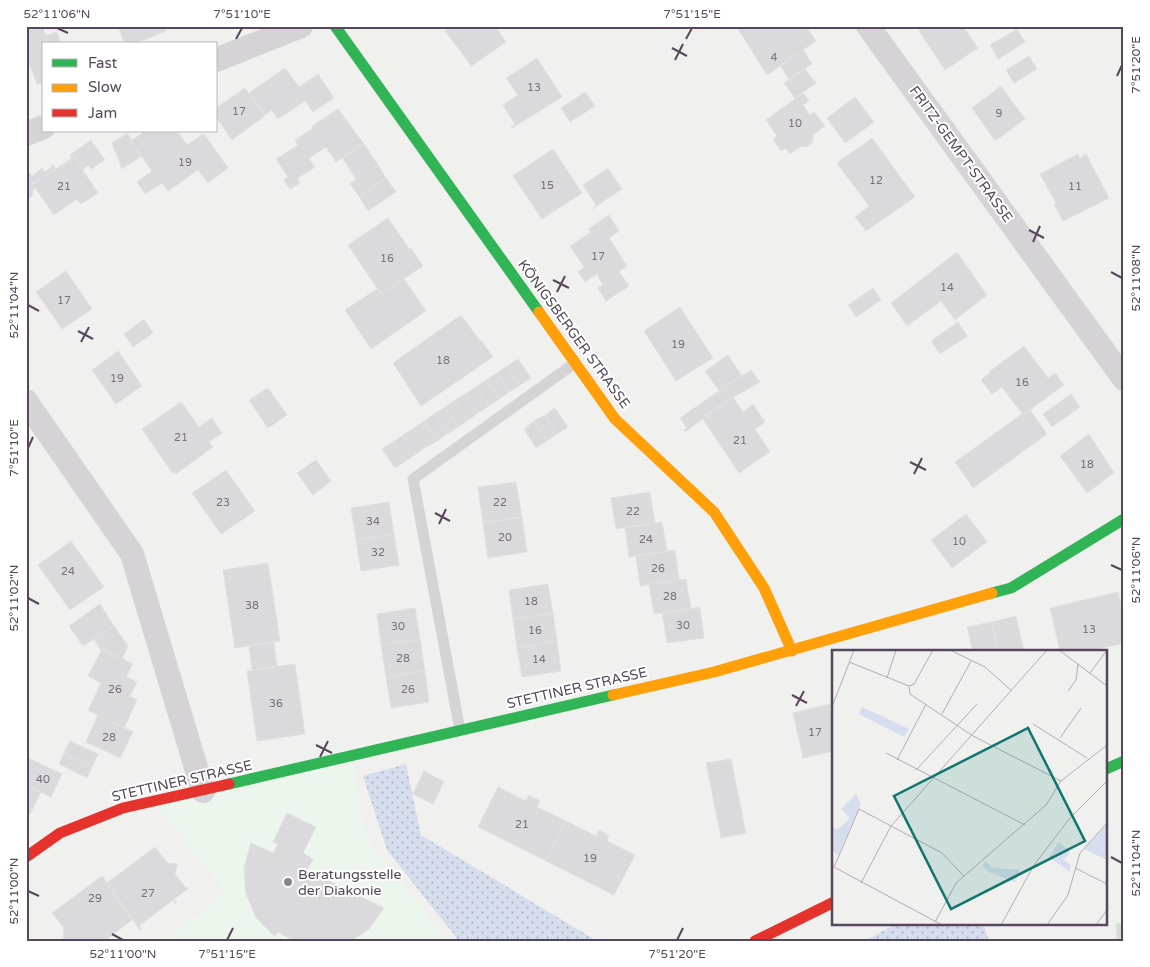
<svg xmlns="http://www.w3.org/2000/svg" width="1150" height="967" viewBox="0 0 1150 967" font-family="'Varela Round',sans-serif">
<defs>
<pattern id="park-dots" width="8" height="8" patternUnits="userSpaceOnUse" patternTransform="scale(1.25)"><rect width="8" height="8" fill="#d6dded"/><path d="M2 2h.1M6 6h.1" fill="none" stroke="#b0b5c3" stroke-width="1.8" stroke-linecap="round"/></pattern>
</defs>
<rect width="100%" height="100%" fill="#f0f0ef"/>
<!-- commercial -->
<path fill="#ecf6ec" d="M353,759l13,78 82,104h-283l60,-49 -69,-88z"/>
<!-- park -->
<path fill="url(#park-dots)" d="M406,764l15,71 176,106h-138l-72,-91 -24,-74z
M898,923h85l6,18h-125z"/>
<!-- building -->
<path fill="#dad9db" stroke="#e2e1e2" d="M26,26h16l7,18h-5v38l-7,2 -11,-29z
M118,26h46l2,5 -32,13h-9z
M451,26h41l1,2 2,-2 11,16 -36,25 1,-2 -26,-34z
M738,26h68l10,15 -49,34 -30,-48z
M925,26h38l15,22 -33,22 -26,-39z
M1017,29l8,13 -27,17 -8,-14z
M57,32l4,12h-12l-3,-8z
M803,50l9,14 -23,15 -9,-14z
M1029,56l8,13 -23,14 -8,-13z
M537,58l25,39 -50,31 -1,-1 4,-3 -12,-19 15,-10 -12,-17z
M285,68l14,19 19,-13 16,24 -21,14 -8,-11 -27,18 -6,-9 -7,5 -16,-22z
M805,69l11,14 -21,15 -11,-15z
M1001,86l24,33 -30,22 -23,-33z
M245,88l20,28 -33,24 -16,-23v-9z
M585,92l10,14 -25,16 -9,-14z
M803,93l6,8 -6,4 7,10 4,-3 11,14 -12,9v7l-6,5 -6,-1 -11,8 -4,-6 -5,3 -8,-12 4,-3 -11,-16z
M855,97l19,25 -29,21 -18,-25z
M338,109l26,35 -28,18 -10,-15 -17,11 6,9 -18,12 3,4 -10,6 -6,-9 4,-3 -12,-18 22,-14 -3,-5 18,-12 -1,-2z
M145,131h32l10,14 17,-11 24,34 -20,15 -10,-13 -30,21 -6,-8 -17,11 -8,-12 15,-11 -21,-30z
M127,133l5,7 -1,1 10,15 -19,13 -10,-26z
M872,138l43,59 -49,34 -11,-14 14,-11 -32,-43z
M91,140l14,20 -14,9 -2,-4 -7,5 -8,-13 -2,1 -2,-3z
M364,144l14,21 -28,19 6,-5 -14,-22z
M553,149l29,44 -40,26 -29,-43z
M1078,154l2,4 6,-4 23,44 -46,23 -9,-17 2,-1 -16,-29z
M74,157l24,36 -17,11 -4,-5 -23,16 -22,-32h2z
M52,164l4,5 -22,14h-2l3,5 -2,2 -1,6 -6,4v-32l6,8 10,-8 2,4 8,-5z
M378,165l8,13 -27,18 -9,-12z
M608,168l14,21 -30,20 4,-4 -13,-20z
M386,178l10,14 -28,19 -9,-15z
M609,215l10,16 -10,7 18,28 -8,5 2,3 -18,11 -6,-11 -12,8 -7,-10 6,-5 -14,-21 21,-14 -3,-3z
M388,218l22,32 1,-2 12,18 -42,28 -33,-49z
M957,252l30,43 -32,25 -14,-19 -34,25 -16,-23z
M66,271l26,38 -30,20 -26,-37z
M621,274l8,12 -23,15 -8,-13z
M404,279l22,32 -55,38 -26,-39 32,-21 4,5z
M873,288l8,12 -25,17 -8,-12z
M680,307l33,51 -37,23 -32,-50z
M461,315l19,26 1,-1 12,17 -72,49 -28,-43z
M144,319l9,14 -20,14 -9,-13z
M958,322l9,14 -27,18 -9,-13z
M1024,346l24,32 7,-5 9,12 -41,30 -21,-28 -10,7 -11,-14 10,-8 -1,-1z
M118,351l24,35 -26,18 -24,-34z
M728,355l14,21 -23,15 -14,-20z
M518,359l13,19 -11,7 -13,-19z
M507,366l13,19 -11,7 -12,-19z
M751,370l9,12 -30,17 -7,-11z
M497,373l12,19 -10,7 -13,-19z
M486,380l13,19 -10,7 -13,-19z
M476,387l13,19 -11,7 -13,-19z
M268,388l19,27 -19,13 -19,-28z
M723,388l7,11 -45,33 -1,-2 3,-2 -7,-10z
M465,394l13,19 -10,7 -13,-20z
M1071,394l9,13 -28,20 -9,-13z
M733,397l10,15 10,-8 12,18 -10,7 15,23 -31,21 -37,-55z
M455,400l13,20 -10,7 -13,-20z
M181,402l18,25 13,-9 10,15 -13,9 4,5 -37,27v-2l-3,2 -31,-45z
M445,407l13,20 -11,7 -13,-20z
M555,408l13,19 -11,7 -12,-19z
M1030,410l17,24 -74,54 -18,-26 67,-48 1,1z
M434,414l13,20 -10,7 -13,-20z
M545,415l12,19 -10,7 -13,-20z
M424,421l13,20 -11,6 -12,-19z
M534,421l13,20 -11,7 -12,-19z
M414,428l12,19 -10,7 -13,-19z
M1089,434l25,39 -27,20 -27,-37z
M403,435l13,19 -10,7 -13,-19z
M393,442l13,19 -11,7 -13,-19z
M316,460l15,21 -18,14 -16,-22z
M226,470l29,41 -34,23 -29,-41z
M516,482l6,35 -39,6 -5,-36z
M650,492l5,31 -39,6 -5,-31z
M389,502l5,32 -38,6 -5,-32z
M966,514l21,28 -35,26 -21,-28z
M522,517l5,35 -39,6 -5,-35z
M662,522l5,29 -38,6 -4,-29z
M394,534l5,31 -38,6 -5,-31z
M71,541l33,46 -34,23 -32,-45z
M675,550l4,30 -39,6 -4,-30z
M268,563l12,78 -45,7 -12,-78z
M686,579l5,30 -37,5 -5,-30z
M548,584l5,29 -40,6 -4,-29z
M1118,592l6,23v28l-27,6v2h-37l-10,-43z
M100,604l14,22 -31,20 -14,-20z
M700,607l4,31 -37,5 -5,-30z
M415,608l5,31 -39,6 -4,-31z
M553,613l4,28 -40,7 -4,-29z
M1016,616l8,35h-26l-6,-29z
M992,622l6,29h-25l-6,-24z
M114,626l14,20 -6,13 -21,-9 -7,-11z
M420,639l5,32 -39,6 -5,-32z
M557,641l4,30 -39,6 -5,-29z
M274,642l3,24 -25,4 -3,-24z
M102,649l31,15 -7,13 11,5 -7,14 7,4 -13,28 -36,-18 13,-27 -13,-7z
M295,664l10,70 -48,7 -10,-70z
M425,671l4,31 -38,6 -5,-31z
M832,697h2v54l-31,7 -10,-45 41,-10z
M98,715l35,17 -13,26 -34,-16z
M70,741l28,13 -6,13 -28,-14z
M64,753l28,14 -5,11 -28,-14z
M26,757l36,17 -11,23 -25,-12z
M731,759l15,74 -25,5 -15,-75z
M424,771l20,11 -11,22 -20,-10z
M26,785l15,7 -11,22 -4,-2z
M498,787l28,14 3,-6 11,6 -3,6 29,14 -20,40 -68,-34z
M287,813l29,14 -13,26 10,6 -6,11 77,38 -15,21 -18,12h-56l-18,-9 -2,5 -19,-19 -10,-24 -2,-26 7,-25 22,10 5,-9 -5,-2z
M566,821l30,15 3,-6 10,6 -2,5 28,14 -21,40 -68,-34z
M155,847l12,16 10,1 -2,10 11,14h3l-15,11 3,3 -2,1 -2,-3 -34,26 3,3 -2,1 -33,-47z
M102,876l30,44 -28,21h-31l-10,-2 1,-11 -12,-15z
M1124,923v18h-7l-1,-17z"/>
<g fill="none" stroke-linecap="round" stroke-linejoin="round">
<!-- lane -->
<path stroke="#d6d3d6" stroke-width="11" d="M460,730l-47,-251 162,-116"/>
<!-- street -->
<path stroke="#d6d3d6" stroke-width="24" d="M868,26l256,353
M216,60l85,-34
M26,134l18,-7
M26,401l106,153 71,237"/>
<!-- fast -->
<path stroke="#30b455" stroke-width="11" d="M335,26l204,286
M992,593l19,-5 113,-69
M1106,769l18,-8
M229,784l384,-89"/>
<!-- slow -->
<path stroke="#ff9f0a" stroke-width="11" d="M539,312l76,107 99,93 50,76 28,63
M613,695l101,-23 278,-79"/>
<!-- jam -->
<path stroke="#e5322d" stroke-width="11" d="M26,857l34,-24 63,-25 106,-24
M755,941l79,-39"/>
</g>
<!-- ticks -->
<path fill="none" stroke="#56485a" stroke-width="2" d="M57,28l11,5M236,39l6,-11M686,39l6,-11M672,48l15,8M675,60l8,-16M1117,76l5,-11M1029,230l15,8M1033,242l7,-16M1111,272l11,6M553,280l16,8M557,292l8,-16M28,305l11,6M78,331l15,8M81,342l8,-15M28,448l5,-11M910,462l16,8M914,474l8,-16M435,513l15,8M439,524l7,-15M1111,565l11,5M28,598l11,6M792,695l15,8M796,706l8,-15M316,745l16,8M320,757l8,-16M1111,857l11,6M28,891l11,5M112,934l11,6M227,940l6,-12M677,940l6,-12"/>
<!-- markers -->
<circle fill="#8c838e" stroke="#fff" stroke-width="2" cx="288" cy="882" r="5"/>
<g text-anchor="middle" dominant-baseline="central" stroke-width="4" stroke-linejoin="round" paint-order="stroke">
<!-- number labels -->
<g font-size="11" fill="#786e7c">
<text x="774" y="57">4</text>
<text x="534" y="87">13</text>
<text x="239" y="111">17</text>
<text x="999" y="113">9</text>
<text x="795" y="123">10</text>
<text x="185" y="162">19</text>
<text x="876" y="180">12</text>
<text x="547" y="185">15</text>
<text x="64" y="186">21</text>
<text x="1075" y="186">11</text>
<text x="598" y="256">17</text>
<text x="387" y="258">16</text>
<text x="947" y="287">14</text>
<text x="64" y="300">17</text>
<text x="678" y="344">19</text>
<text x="443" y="360">18</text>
<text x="117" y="378">19</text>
<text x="1022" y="382">16</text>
<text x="181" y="437">21</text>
<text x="740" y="440">21</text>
<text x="1087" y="464">18</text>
<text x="223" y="502">23</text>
<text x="500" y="502">22</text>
<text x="633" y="511">22</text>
<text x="373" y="521">34</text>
<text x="505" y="537">20</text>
<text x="646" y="539">24</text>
<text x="959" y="541">10</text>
<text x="378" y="552">32</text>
<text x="658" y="568">26</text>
<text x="68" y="571">24</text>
<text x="670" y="596">28</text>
<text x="531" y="601">18</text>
<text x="252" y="605">38</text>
<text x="683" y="625">30</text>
<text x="398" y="626">30</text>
<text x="1089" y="629">13</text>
<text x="535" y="630">16</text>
<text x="403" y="658">28</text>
<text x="539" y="659">14</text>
<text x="115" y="689">26</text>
<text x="408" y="689">26</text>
<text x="276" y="703">36</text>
<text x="815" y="732">17</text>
<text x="109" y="737">28</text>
<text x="43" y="779">40</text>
<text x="522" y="824">21</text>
<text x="590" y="858">19</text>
<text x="148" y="893">27</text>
<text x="95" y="898">29</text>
</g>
<!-- street labels -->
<g font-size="14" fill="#56485a" stroke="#fff">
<text transform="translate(961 154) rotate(54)">FRITZ-GEMPT-STRASSE</text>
<text transform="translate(574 334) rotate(54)">KÖNIGSBERGER STRASSE</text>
<text transform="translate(577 688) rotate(-13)">STETTINER STRASSE</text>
<text transform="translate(182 781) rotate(-13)">STETTINER STRASSE</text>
</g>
<!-- poi labels -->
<g font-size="14" fill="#56485a" stroke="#fff" text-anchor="start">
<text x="298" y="874">Beratungsstelle<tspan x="298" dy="16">der Diakonie</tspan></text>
</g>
</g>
<!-- overview -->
<g transform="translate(832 650)">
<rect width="275" height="275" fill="#f0f0ef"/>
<path d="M30,57l47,22 -5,8 -45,-23z" fill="#d6dded"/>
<path d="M24,144l5,10 -23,51 -6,-5v-24l5,4 13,-12 -9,-9zM275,174v36l-23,-11zM227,192l11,10 -6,8 6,4v8l-21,-15zM154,211l6,7 28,2 -5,12 -26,-10 -7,-7z" fill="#d6dded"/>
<path fill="none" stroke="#b2adb3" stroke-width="1" d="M118,0l35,17 27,24M227,0l48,36M17,12l60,24M258,23l17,-23M55,28l9,-28M77,36l1,8 63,42 88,45M77,36l5,-2 19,-34M236,41l8,-11 2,-16M0,57l22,-57M110,64l29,-53M201,74l54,34M228,88l21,-30M54,103l139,72M65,110l29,-56M84,120l61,-66M2,217l25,-58 83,44 22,23M2,217l108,58M243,218l32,16M29,233l30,-57 156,-176M103,272l21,-39 90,-78 15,-24 46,-36M169,275l33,-60 36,-47 37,-37M215,275l21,-30 12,-42 27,-30M264,275l11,-15"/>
<path fill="#0f766e" fill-opacity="0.15" stroke="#0f766e" stroke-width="2.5" d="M196,78l57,113 -134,68 -57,-113z"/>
<rect width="275" height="275" fill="none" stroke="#56485a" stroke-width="2.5"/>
</g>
<!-- border -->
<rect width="1150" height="967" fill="none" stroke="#ffffff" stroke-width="55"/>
<!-- legend -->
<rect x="42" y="42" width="175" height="90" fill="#ffffff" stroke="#bbb6bd"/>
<rect x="52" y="59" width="25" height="8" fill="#30b455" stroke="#bbb6bd"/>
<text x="88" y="68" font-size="15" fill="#56485a">Fast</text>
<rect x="52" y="84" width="25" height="8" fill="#ff9f0a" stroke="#bbb6bd"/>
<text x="88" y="92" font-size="15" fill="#56485a">Slow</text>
<rect x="52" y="109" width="25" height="8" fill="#e5322d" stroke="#bbb6bd"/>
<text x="88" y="118" font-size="15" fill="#56485a">Jam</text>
<rect x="28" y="28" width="1094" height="912" fill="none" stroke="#56485a" stroke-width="2"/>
<g font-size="12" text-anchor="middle" fill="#56485a">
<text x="57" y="18">52°11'06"N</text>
<text x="242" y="18">7°51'10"E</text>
<text x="692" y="18">7°51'15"E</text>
<text transform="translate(1136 65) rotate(-90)" y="4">7°51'20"E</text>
<text transform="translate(1136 278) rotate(-90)" y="4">52°11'08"N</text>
<text transform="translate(14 305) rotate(-90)" y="4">52°11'04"N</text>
<text transform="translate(14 448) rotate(-90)" y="4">7°51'10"E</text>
<text transform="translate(1136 570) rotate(-90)" y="4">52°11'06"N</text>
<text transform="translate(14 598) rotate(-90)" y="4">52°11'02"N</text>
<text transform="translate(1136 863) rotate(-90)" y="4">52°11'04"N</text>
<text transform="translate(14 891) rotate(-90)" y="4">52°11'00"N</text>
<text x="123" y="958">52°11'00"N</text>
<text x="227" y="958">7°51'15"E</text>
<text x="677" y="958">7°51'20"E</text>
</g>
</svg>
